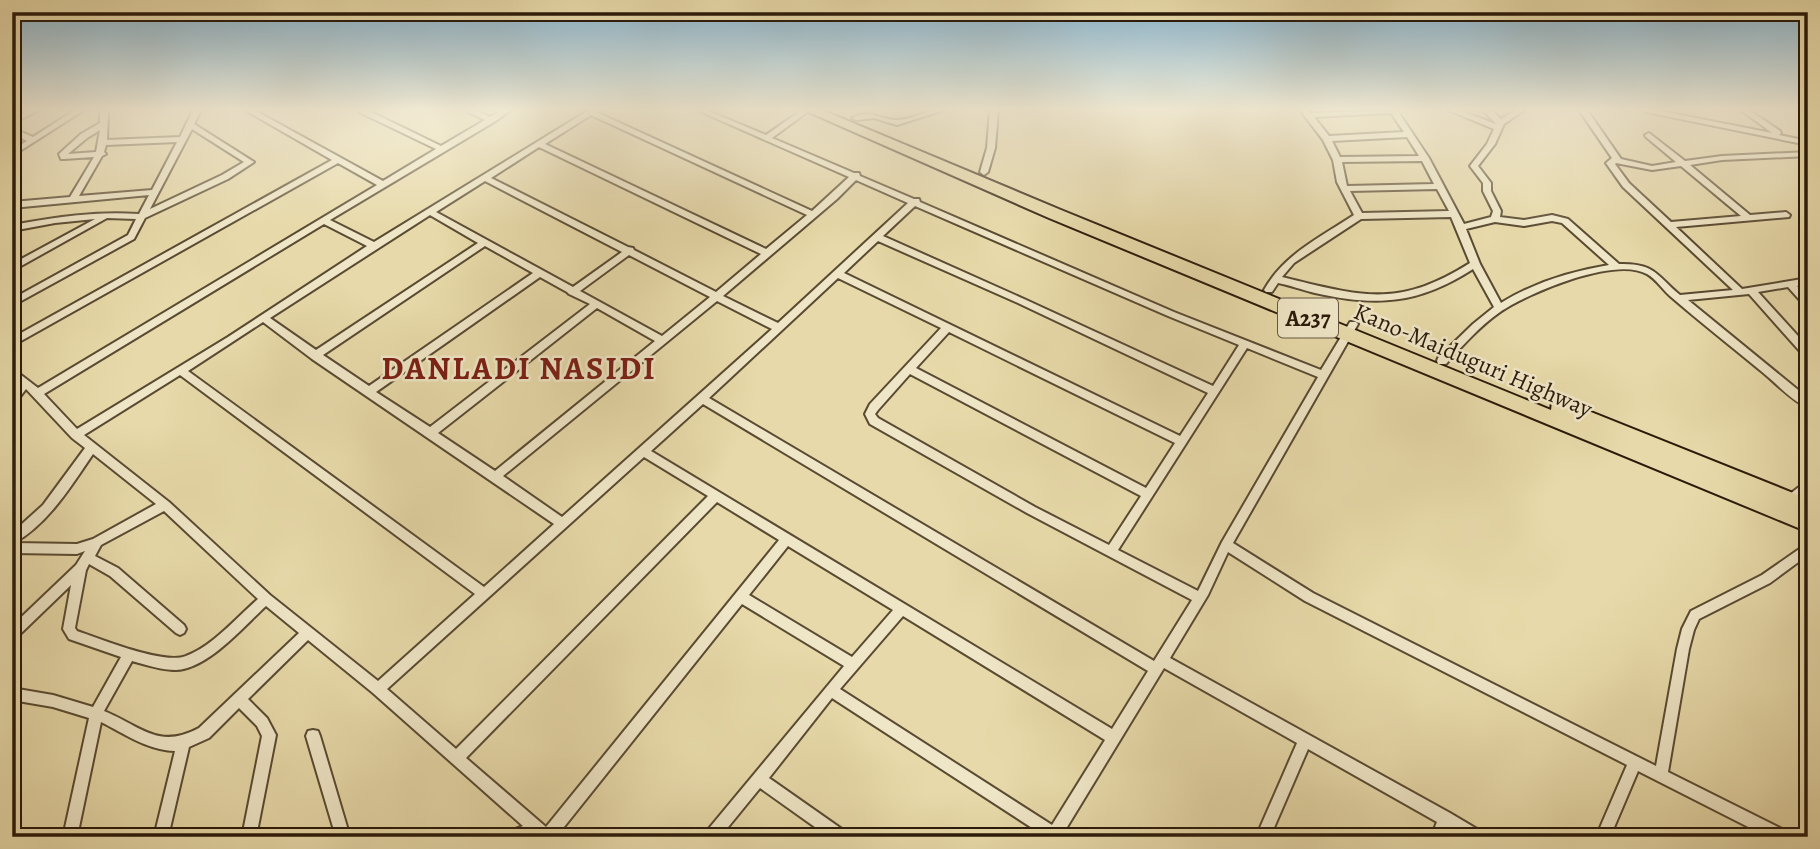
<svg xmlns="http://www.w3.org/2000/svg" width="1820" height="849" viewBox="0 0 1820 849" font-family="Alegreya,serif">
<rect width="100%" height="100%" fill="#e7d9a9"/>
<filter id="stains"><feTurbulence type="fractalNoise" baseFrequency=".00286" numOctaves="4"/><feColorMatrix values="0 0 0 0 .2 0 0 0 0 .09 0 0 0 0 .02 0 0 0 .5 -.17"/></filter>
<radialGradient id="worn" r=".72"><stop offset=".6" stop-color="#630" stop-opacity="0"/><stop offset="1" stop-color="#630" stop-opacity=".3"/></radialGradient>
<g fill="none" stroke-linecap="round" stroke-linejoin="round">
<!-- minor casing -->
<g stroke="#594a32" stroke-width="4">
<path id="minor" d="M30,110h9l-27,14v-5z
M75,110h9l-72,46v-6l15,-9 -15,-8v-5l21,9z
M100,110h8l-1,30 73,-3 13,-27h8l-7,14 60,38 -26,17 -83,39 -11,21 -122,67v-7l116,-64 8,-16 -29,-1 -95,53v-7l83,-45 -40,4 -43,8v-6c43,-8 84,-14 127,-11l10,-19 -137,13v-6l58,-5 24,-40 -30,2h-3l-2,-5 22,-20 19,-11zM192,129l52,33 -22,13 -72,34zM100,130l-4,22 -28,2 19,-16zM177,142l-25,48 -73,6 23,-40 4,-2 -2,-2 2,-7z
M245,110h9l129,71 53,-32 -77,-37 -1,-2h9l74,36 44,-26 -17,-8 -1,-2h9l14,7 12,-7h9l-17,12 -164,98 44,22 215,-132h9l-2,2 216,99 37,-34 -152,-67h9l60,25 36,-25h8l-38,28 82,35h5l1,3 54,23h5l1,3 254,110 147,58 29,-48h6l2,2 -125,219 80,50 343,173 21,-117 5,-20 9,-18 71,-36 46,-32v12l-38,28 -71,36 -5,11 -5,19 -21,123 120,60 2,5h-22l-130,-66 -28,66h-14l31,-72 -322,-164 -77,-49 -20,43 -38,63 280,155 32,19 2,5h-21l-15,-8 -3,8h-14l6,-15 -129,-73 -38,88h-14l41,-94 -133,-75 -103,169h-15l-214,-139 -63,80 77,54 2,5h-19l-69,-49 -40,49h-16l2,-5 138,-166 -102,-62 -186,233h-21l-2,-2 -27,2 2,-5 15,-6 -150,-133 -65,-53 -60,59 19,19 9,17 -20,102h-14l20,-101 -5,-10 -18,-18 -30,30 -20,9 -21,90h-14l21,-86c-28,-1 -50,-17 -74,-29l-24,115h-14l26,-119 -36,-11 -41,-7v-12l41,7 40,12 28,-50 -52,-18 -6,-10 8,-44 -55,53 -4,1v-13l64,-61 9,-14 -8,3 -65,-1v-20l31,-28 42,-57 -13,-10 -46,-49 -10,13 -4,1v-11l7,-9 -7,-5v-10l26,20 339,-203 -39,-22 -326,183v-8l320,-178zM591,115l216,100 -41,34 -221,-105zM539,147l222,107 -45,38 -82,-42 -1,-2 -5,-1 -137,-69zM856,180l52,23 -130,120 -55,-27 114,-97zM485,181l137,71 -49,35 -137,-75zM915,206l253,110 71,29 -26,41 -189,-87 -141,-63zM430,215l48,28 -162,107 -46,-32zM324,224l43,22 -139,91 -151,92 -33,-35zM878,241l140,62 190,90 -28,43 -336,-163zM485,246l48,27 -164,113 -46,-31zM629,255l81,42 -48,39 -82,-45zM540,277l27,15 2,2 21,10 -160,123 -54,-35zM838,278l103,50 -71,76 -5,10 5,10 157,89 165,87 -38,61 -445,-263zM717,301l55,28 -210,188 -59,-41zM597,308l58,33 -160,130 -57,-38zM263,322l49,37 242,165 -70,63 -296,-216zM949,332l226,111 -29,45 -230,-120zM1247,348l71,29 -96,165 -24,49 -80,-41zM910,374l231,122 -32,49 -74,-38 -157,-89 -3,-4 3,-4zM180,375l295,219 -97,87 -108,-86 -101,-93 -85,-67zM703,404l445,267 -36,58 -461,-278zM93,454l63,50 -63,35 -16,5 -63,-1c35,-20 57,-57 79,-89zM644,457l64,39 -252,253 -69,-60zM717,502l62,38 -233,287 -80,-69zM164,511l94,88c-22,19 -45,47 -72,57 -22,9 -85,-17 -109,-25l-2,-3 11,-58 3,-6 21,12 66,57 4,2 4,-2 2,-4 -2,-4 -66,-57 -23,-12 6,-11zM788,546l105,64 -41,47 -103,-62zM266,606l33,27 -100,95c-41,22 -58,-2 -95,-17l28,-50c14,4 29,9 44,9 32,-1 68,-44 90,-64zM903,616l202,124 -53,85 -212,-136z
M933,110h11l-47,15 -23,-7 -18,2 -4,-2c18,-9 26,1 43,2 11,1 28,-7 38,-10z
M990,110h8l-3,38 -7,24 -4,3 -4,-3 7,-24z
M1300,110h8l2,3 87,-3 32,48 35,66 27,-7 2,-6 -10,-20v-8l-13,-17 17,-22 7,-15 -46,-19h10l38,14 -13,-14h8l10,9 15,-9h8l-20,14 -9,20 -17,22 13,17v8l10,20 -1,6 24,3 28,-5 16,4 51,45c36,-1 37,11 61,31l53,-5 -110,-103 -17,-24 6,-5 -33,-48h8l34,49 31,7 24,-4 -30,-25 -1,-2 4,-2 36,28 37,-5 86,-4v4l-86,4 -32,5 60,50 36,-3 4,3 -1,2 -113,10 66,62 66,-11v6l-11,2 11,12v9l-3,-1 -17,-19 -30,5 50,55v10h-3l-56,-63 -61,6 120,98v10c-17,-8 -32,-25 -47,-37 -30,-25 -61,-49 -91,-75 -8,-7 -14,-17 -23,-22 -32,-18 -119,19 -147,38 -20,14 -37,33 -54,52h-8l-1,-3 1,-3 35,-34 21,-17 -21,-38c-54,35 -96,38 -158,24 -13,-3 -25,-8 -37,-10l-6,9h-6l-2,-2c20,-36 57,-53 90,-75l-17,-33 -4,-22 -10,-20zM1391,113l13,19 -75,4 -15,-19zM1407,137l12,19 -79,1 -8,-16zM1422,161l12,23 -87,2 -5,-24zM1616,163l36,7 29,-4 60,50 -70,6 -42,-39 -14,-19zM1437,189l12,22 -87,2 -12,-22zM1451,217l19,46c-73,46 -109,33 -188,14l12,-14 67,-44zM1552,221l10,2 47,42c-37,6 -76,18 -108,38l-21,-39 -14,-35 29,-7 29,4z
M1642,110h13l117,23 -31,-23h8l31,21 1,2 -2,2 29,6v4l-162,-33z
M1808,480v11c-6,5 -13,15 -22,12l-2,-3 2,-3z
M313,730l5,1 2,5 30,101h-14l-30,-101 2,-5z"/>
</g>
<!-- trunk casing -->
<g stroke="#2a1a0a" stroke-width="4">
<path id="trunk" d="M804,110h18l239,100 490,200 1,-8h14l242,97v33l-759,-314z"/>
</g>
<!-- minor -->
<use href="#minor" fill="#efe6c7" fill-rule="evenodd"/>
<!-- trunk -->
<use href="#trunk" fill="#e7d9a9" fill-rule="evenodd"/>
</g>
<!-- sky -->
<linearGradient id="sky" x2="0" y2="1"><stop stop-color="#88b6d1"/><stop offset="0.48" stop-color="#f4eed8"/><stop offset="1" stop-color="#f4eed8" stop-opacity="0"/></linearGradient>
<rect width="1820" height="228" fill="url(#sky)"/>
<g text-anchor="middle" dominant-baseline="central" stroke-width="5" stroke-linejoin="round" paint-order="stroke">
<!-- shield labels -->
<rect fill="#efe6c7" stroke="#655743" stroke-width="2" x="1278" y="298.5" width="60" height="39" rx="5"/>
<g font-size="23" font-weight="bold" fill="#2a1a0a">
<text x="1308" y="318">A237</text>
</g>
<!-- street labels -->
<g font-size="24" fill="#2a1a0a" stroke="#efe6c7">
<text transform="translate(1473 360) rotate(23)">Kano-Maiduguri Highway</text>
</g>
<!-- district labels -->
<g font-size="32" font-weight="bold" letter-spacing="2" fill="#7a1f14" stroke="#efe6c7">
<text x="519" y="368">DANLADI NASIDI</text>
</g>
</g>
<!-- margin -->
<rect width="1820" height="849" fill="none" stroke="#e7d9a9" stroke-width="42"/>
<rect x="14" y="14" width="1792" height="821" fill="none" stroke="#2a1a0a" stroke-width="3.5"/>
<rect x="21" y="21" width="1778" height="807" fill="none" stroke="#2a1a0a" stroke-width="2"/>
<rect width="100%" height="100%" filter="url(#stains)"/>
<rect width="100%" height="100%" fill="url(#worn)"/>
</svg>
